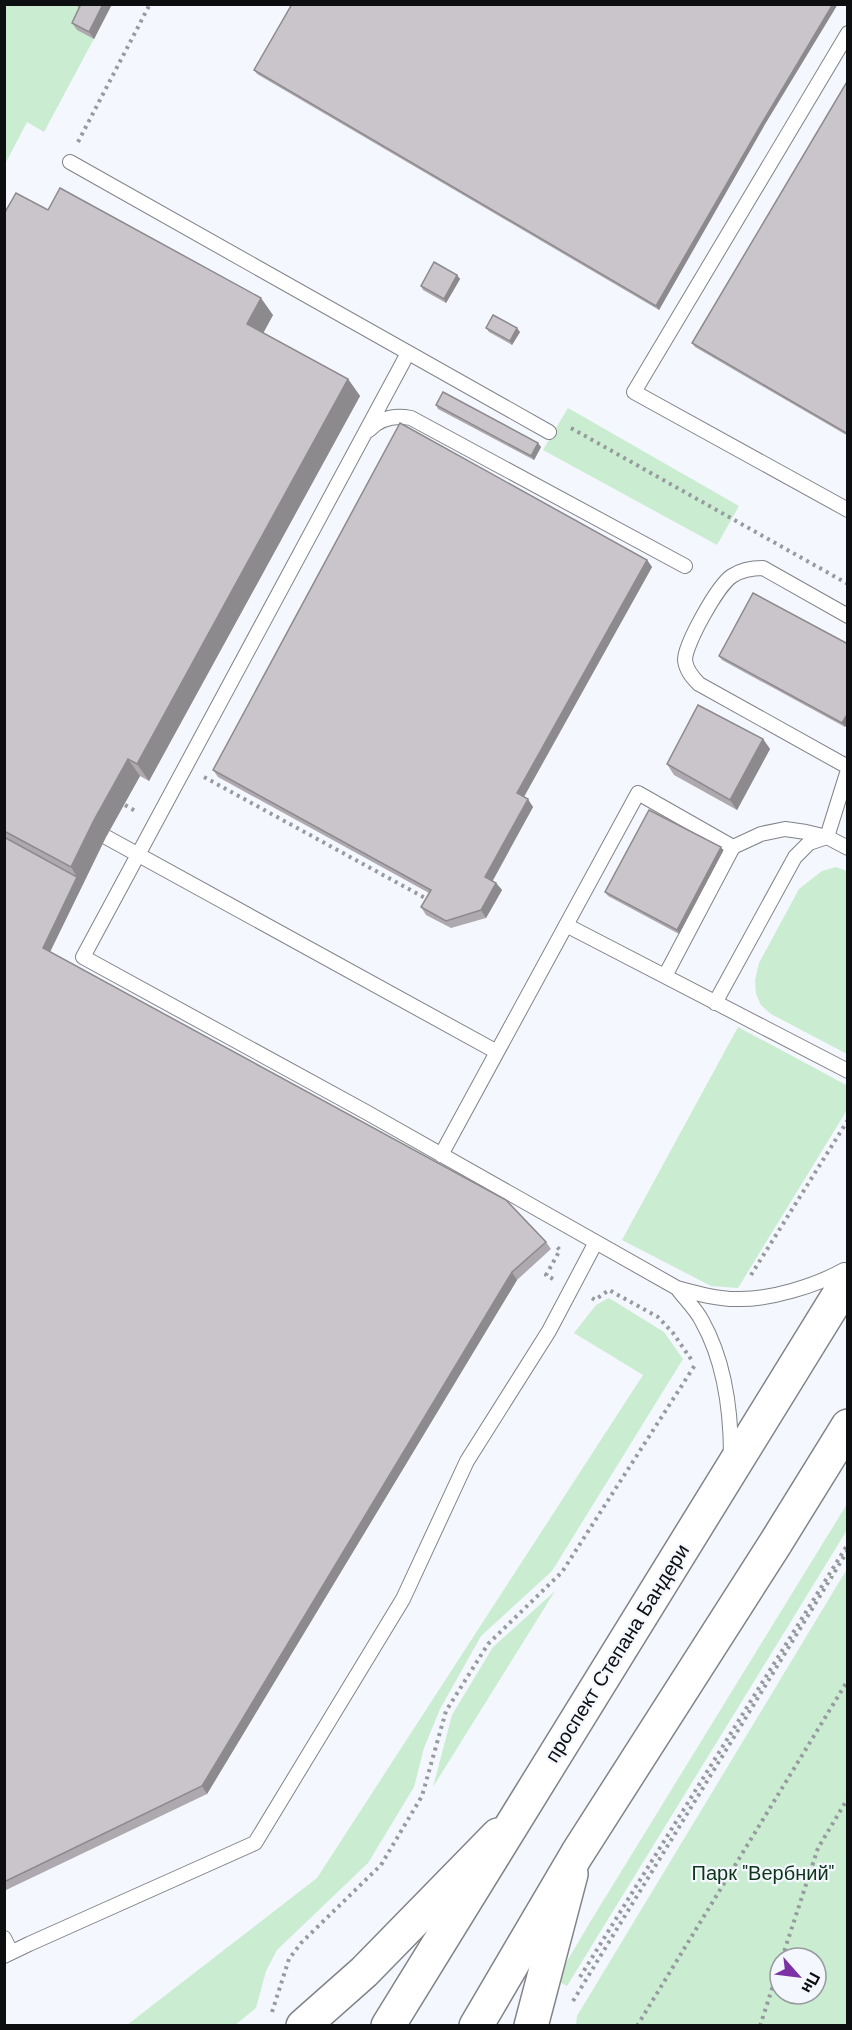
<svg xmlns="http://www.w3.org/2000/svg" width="852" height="2030" viewBox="0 0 852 2030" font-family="'DM Sans',sans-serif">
<rect width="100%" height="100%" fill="#f4f7fd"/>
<!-- green -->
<path fill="#caecd1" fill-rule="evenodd" d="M5,5h107l-68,127 -17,-10 -22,42z
M568,408l171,98 -22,39 -174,-95z
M836,867l11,4v183l-76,-40 -10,-9 -5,-11 -1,-14 4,-17 40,-74 23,-18z
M738,1027l110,59 -1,24 -109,178 -27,-2 -89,-46z
M609,1298l55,34 19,27 -131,212 -71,65 -41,73 -16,39 -10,39 -46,76 -91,87 -11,21 -10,37 -21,17h-108l190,-147 326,-503 -69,-42 22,-28z
M847,1504v26l-280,456 -11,-6 36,-61z
M847,1569v456h-271l1,-9zM780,1958h36v36h-36z
M555,1591l-122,196 19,-72 41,-68z"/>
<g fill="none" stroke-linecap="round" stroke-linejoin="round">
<!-- lane casing -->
<g stroke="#808388" stroke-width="16">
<path id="lane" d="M848,33l-214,359 214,118
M70,162l479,270
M408,353l-325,604 283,155 311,176c19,5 39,11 59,11 34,1 79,-13 108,-29
M369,430c11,-12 26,-15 42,-12l274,148
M848,616l-85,-48c-10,0 -22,2 -31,8 -14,9 -47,68 -47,84 1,10 7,17 14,24l149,83
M106,837l391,215
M566,925l282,146
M665,976l68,-129 28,-13 24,-5 21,3 21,5 21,-67
M715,1003l80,-146 14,-14 18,-6 21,11
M441,1155l197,-362 95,54
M677,1288c8,11 19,21 25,33 23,41 29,89 29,135
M4,1938l7,14
M4,1956l25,-12 226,-101 148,-244 64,-138 82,-130 47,-89"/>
</g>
<!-- secondary casing -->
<g stroke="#808388" stroke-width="36">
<path id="secondary" d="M303,2026l61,-54 134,-137
M531,2026l40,-152"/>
</g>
<!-- primary casing -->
<g stroke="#808388" stroke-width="36">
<path id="primary" d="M388,2026l460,-746
M476,2026l101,-172 198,-310 73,-118"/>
</g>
<!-- path -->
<path stroke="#979a9e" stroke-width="4" stroke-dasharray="3 4.5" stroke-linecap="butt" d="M78,142l72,-138
M571,428l277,156
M204,777l223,122
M125,805l12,7
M751,1275l97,-155
M553,1279l-7,-4 14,-25 -3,-3
M592,1298l3,2 14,-10 49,27 15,16 20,29
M782,1958l36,-110 30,-50
M580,1977l268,-433
M573,2001l275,-451
M272,2012l17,-53 12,-16 80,-78 41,-69 24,-85 42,-67 74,-72 133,-207
M637,2026l211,-346
M760,2026l20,-62"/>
<!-- lane -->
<use href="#lane" stroke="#fff" stroke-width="14"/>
<!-- secondary -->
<use href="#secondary" stroke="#fff" stroke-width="33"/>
<!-- primary -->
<use href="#primary" stroke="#fff" stroke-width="33"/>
</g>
<!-- wall -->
<path fill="#aea9ae" d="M73,4h39l-18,35 -17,-9 -5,-7 8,-15z
M254,70l510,56 -105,184 -402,-236z
M848,80v356l-153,-89 -3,-4z
M48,210l225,105 -10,18 85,46 12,17 -211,385 -9,-5 -34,61 -56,115 496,290 5,7 -34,31 -310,514 -203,97v-1677z
M457,275l3,4 -14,24 -23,-13 -2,-4z
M486,328l34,4 -8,13 -23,-13z
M436,405l105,42 -7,13 -96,-51z
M647,560l5,7 -128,230 9,10 -41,73 4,3 6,7 -16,28 -35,10 -25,-13 -5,-8 8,-14 -211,-116 -5,-7z
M848,644v78l-3,5 -123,-67 -3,-4z
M763,739l7,10 -33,61 -63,-35 -7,-11z
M723,851l-44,83 -71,-38 -3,-4z"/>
<!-- shaded-wall -->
<path fill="#8d8a8d" d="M103,4h9l-18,35 -5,-7z
M833,4h5l-74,122 -105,184 -3,-4 106,-183z
M457,275l3,4 -14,24 -2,-4z
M261,298l12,17 -14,26 -12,-17z
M517,328l3,4 -8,13 -2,-4z
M348,379l12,17 -211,385 -12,-17z
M538,443l3,4 -7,13 -3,-4z
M647,560l5,7 -130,233 -5,-7z
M848,713v9l-3,5 -3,-4z
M763,739l7,10 -33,61 -7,-10z
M128,759l12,17 -34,61 -58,119 -5,-8 34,-71 -6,-10 23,-47z
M528,799l5,8 -42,77 -6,-7z
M721,847l2,4 -44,83 -2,-4z
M496,883l6,7 -16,28 -5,-8z
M512,1272l5,8 -310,514 -5,-8z"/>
<!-- building -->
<path fill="#cac5ca" stroke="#8d8a8d" stroke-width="1.5" d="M81,4h22l-14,28 -17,-9z
M292,4h541l-71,119 -106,183 -402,-236z
M848,80v354l-156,-91z
M60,188l201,110 -14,26 101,55 -211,385 -9,-5 -34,61 -23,47 -67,-36v-617l12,-21 32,17z
M434,262l23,13 -13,24 -23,-13z
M493,315l24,13 -7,13 -24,-13z
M443,392l95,51 -7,13 -95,-51z
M400,423l247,137 -130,233 11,6 -43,78 11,6 -15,27 -35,11 -25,-14 10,-17 -218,-120z
M753,593l95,51v69l-6,10 -123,-67z
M698,705l65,34 -33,61 -63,-36z
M649,810l72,37 -44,83 -72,-38z
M4,837l73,40 -34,71 463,252 40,42 -34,30 -310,514 -198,96z"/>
<g text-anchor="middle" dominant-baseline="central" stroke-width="4.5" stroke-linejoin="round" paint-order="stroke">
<!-- street labels -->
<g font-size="20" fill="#0c0e0f" stroke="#f4f7fd">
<text transform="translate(617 1653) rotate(-58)">проспект Степана Бандери</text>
</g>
<!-- park labels -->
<g font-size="20" fill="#0c351a" stroke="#f4f7fd">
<text x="763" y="1873">Парк "Вербний"</text>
</g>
</g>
<!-- border -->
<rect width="852" height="2030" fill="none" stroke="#0c0e0f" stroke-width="12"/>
<!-- north arrow -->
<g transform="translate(798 1976) rotate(118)"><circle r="28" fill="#f4f7fd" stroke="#979a9e" stroke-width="1.5"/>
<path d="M0-4.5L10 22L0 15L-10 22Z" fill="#7c32a5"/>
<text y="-9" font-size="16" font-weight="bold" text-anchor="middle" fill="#0c0e0f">Пн</text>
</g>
</svg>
